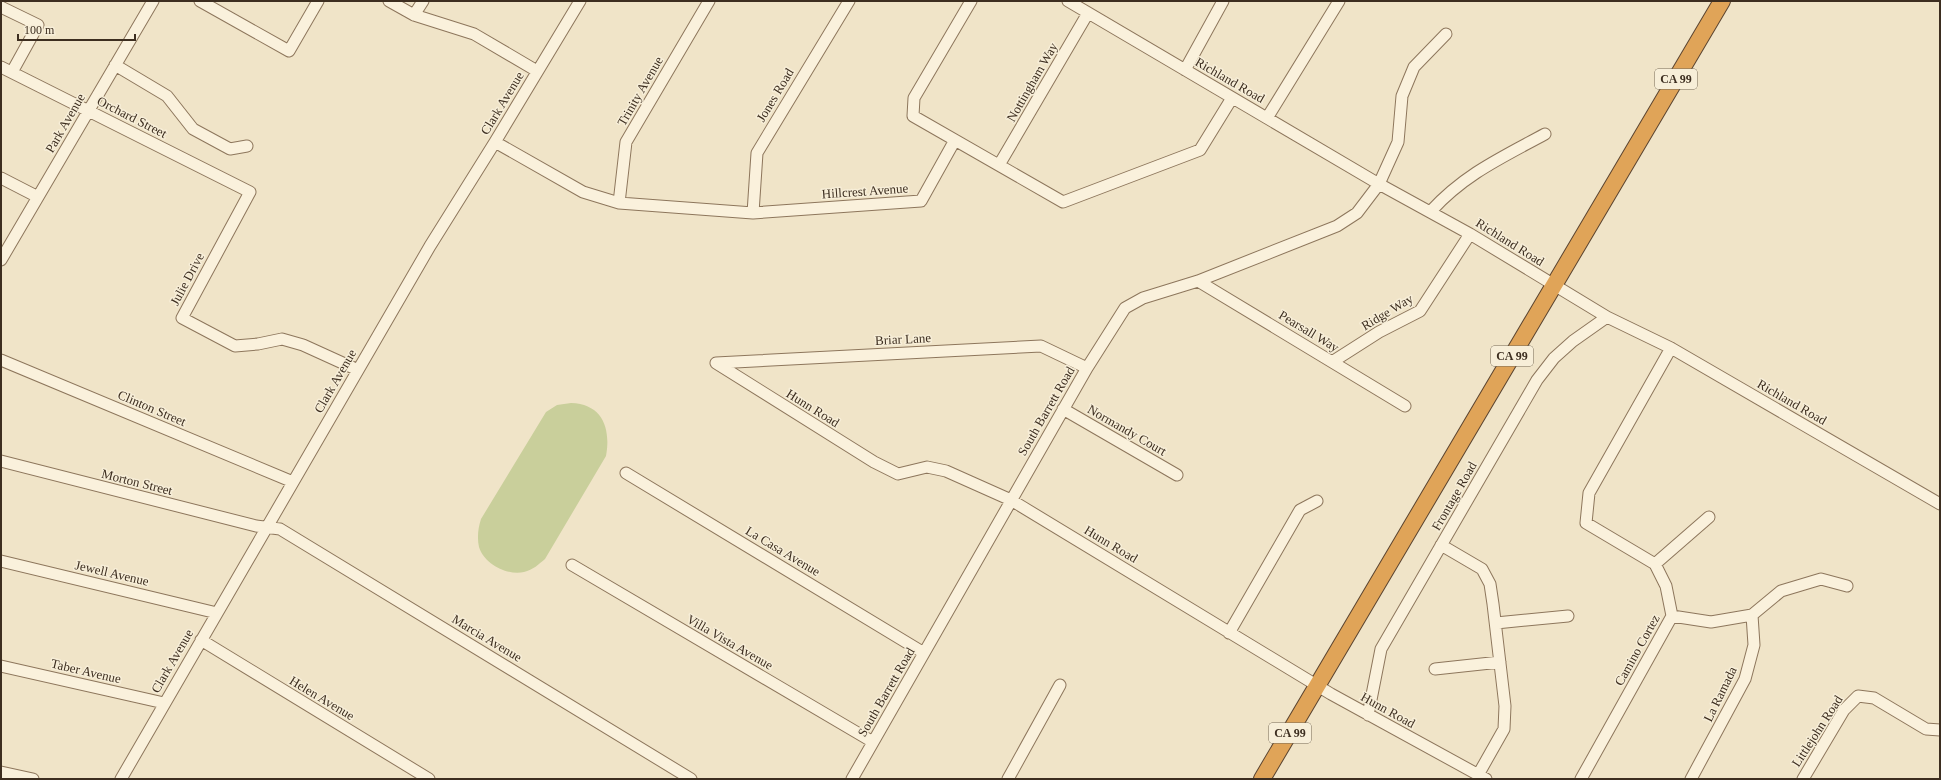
<svg xmlns="http://www.w3.org/2000/svg" width="1941" height="780" viewBox="0 0 1941 780" font-family="Georgia,serif">
<rect width="100%" height="100%" fill="#f0e4c8"/>
<!-- green -->
<path fill="#c9cf9b" d="M571,403c32,1 40,26 35,53l-61,103c-6,5 -12,11 -21,13 -16,4 -40,-8 -45,-25 -2,-9 -1,-19 2,-28l65,-107 11,-7z"/>
<g fill="none" stroke-linecap="round" stroke-linejoin="round">
<!-- minor casing -->
<g stroke="#8d765c" stroke-width="13">
<path id="minor" d="M200,1l89,50 29,-50
M389,1l25,14 60,19 63,37
M971,1l-57,97 -1,18 150,86 137,-52 32,-52
M1068,1l311,183 91,50 137,83 64,31 269,156
M1,7l37,18 -26,47
M414,15l9,-14
M115,65l52,31 26,33 37,20 17,-3
M1,67l249,125 -68,126 53,28 23,-2 24,-5 21,6 55,25
M1185,70l38,-69
M1267,118l72,-117
M495,142l88,50 36,11 134,10 168,-12 34,-61
M999,165l89,-152
M1,178l37,19
M619,203l7,-61 83,-141
M1431,211c34,-37 70,-53 114,-77
M753,213l4,-60 92,-152
M1,260l152,-259
M1198,281l207,125
M1,360l292,122
M1332,362l47,-30 41,-21 50,-77
M716,363l158,99 24,12 29,-7 19,4 65,29 320,194 155,85
M716,363l325,-17 46,22
M1063,409l114,66
M1,461l255,65 24,3 411,250
M626,473l298,180
M1441,545l41,24 8,15 3,20 12,102 -1,23 -26,46
M1,561l216,52
M1655,564l54,-47
M572,565l301,177
M1672,616l39,6 41,-7 29,-24 40,-12 26,7
M1496,623l72,-7
M1229,633l71,-123 17,-9
M201,640l228,139
M1,666l163,37
M1435,669l65,-7
M1368,715l13,-66 156,-269 17,-22 19,-17 34,-24
M1,772l32,7
M121,779l309,-533 65,-104 85,-141
M852,779l235,-411 38,-60 18,-10 55,-17 139,-55 20,-13 22,-29 19,-42 4,-46 12,-29 32,-33
M1008,779l52,-94
M1581,779l91,-163 -6,-30 -11,-22 -69,-41 3,-30 82,-145
M1691,779l54,-100 9,-34 -2,-30
M1803,779l41,-69 14,-14 16,2 52,31 14,1"/>
</g>
<!-- highway casing -->
<g stroke="#5b4430" stroke-width="18">
<path id="highway" d="M1262,779l460,-778"/>
</g>
<!-- minor -->
<use href="#minor" stroke="#faf1dc" stroke-width="11"/>
<!-- highway -->
<use href="#highway" stroke="#e0a458" stroke-width="16"/>
</g>
<g text-anchor="middle" dominant-baseline="central" stroke-width="3" stroke-linejoin="round" paint-order="stroke">
<!-- shield labels -->
<g fill="#f7eed8" stroke="#756857" stroke-width="1">
<rect x="1655" y="69" width="42" height="20" rx="3"/>
<rect x="1491" y="346" width="42" height="20" rx="3"/>
<rect x="1269" y="723" width="42" height="20" rx="3"/>
</g>
<g font-size="12" font-weight="bold" fill="#3d2e20">
<text x="1676" y="79">CA 99</text>
<text x="1512" y="356">CA 99</text>
<text x="1290" y="733">CA 99</text>
</g>
<!-- street labels -->
<g font-size="13" fill="#3d2e20" stroke="#f7eed8">
<text transform="translate(1230 80) rotate(30)">Richland Road</text>
<text transform="translate(1032 82) rotate(-60)">Nottingham Way</text>
<text transform="translate(640 91) rotate(-60)">Trinity Avenue</text>
<text transform="translate(775 95) rotate(-59)">Jones Road</text>
<text transform="translate(502 103) rotate(-59)">Clark Avenue</text>
<text transform="translate(132 117) rotate(27)">Orchard Street</text>
<text transform="translate(65 123) rotate(-60)">Park Avenue</text>
<text transform="translate(865 191) rotate(-4)">Hillcrest Avenue</text>
<text transform="translate(1510 242) rotate(32)">Richland Road</text>
<text transform="translate(187 279) rotate(-62)">Julie Drive</text>
<text transform="translate(1387 312) rotate(-31)">Ridge Way</text>
<text transform="translate(1309 331) rotate(31)">Pearsall Way</text>
<text transform="translate(903 339) rotate(-3)">Briar Lane</text>
<text transform="translate(335 381) rotate(-60)">Clark Avenue</text>
<text transform="translate(1792 402) rotate(30)">Richland Road</text>
<text transform="translate(152 408) rotate(23)">Clinton Street</text>
<text transform="translate(813 408) rotate(32)">Hunn Road</text>
<text transform="translate(1046 411) rotate(-60)">South Barrett Road</text>
<text transform="translate(1127 430) rotate(30)">Normandy Court</text>
<text transform="translate(137 482) rotate(14)">Morton Street</text>
<text transform="translate(1454 496) rotate(-60)">Frontage Road</text>
<text transform="translate(1111 544) rotate(31)">Hunn Road</text>
<text transform="translate(783 551) rotate(31)">La Casa Avenue</text>
<text transform="translate(112 573) rotate(13)">Jewell Avenue</text>
<text transform="translate(487 638) rotate(31)">Marcia Avenue</text>
<text transform="translate(730 642) rotate(30)">Villa Vista Avenue</text>
<text transform="translate(1637 650) rotate(-61)">Camino Cortez</text>
<text transform="translate(172 661) rotate(-60)">Clark Avenue</text>
<text transform="translate(86 671) rotate(13)">Taber Avenue</text>
<text transform="translate(886 692) rotate(-60)">South Barrett Road</text>
<text transform="translate(1720 694) rotate(-64)">La Ramada</text>
<text transform="translate(322 698) rotate(31)">Helen Avenue</text>
<text transform="translate(1388 710) rotate(29)">Hunn Road</text>
<text transform="translate(1817 731) rotate(-57)">Littlejohn Road</text>
</g>
</g>
<!-- border -->
<rect width="1941" height="780" fill="none" stroke="#3d2e20" stroke-width="4"/>
<!-- scale -->
<path d="M18 34v6h117v-6" fill="none" stroke="#3d2e20" stroke-width="2"/>
<text x="24" y="34" font-size="12" fill="#3d2e20" stroke="#f7eed8" stroke-width="3" paint-order="stroke">100 m</text>
</svg>
